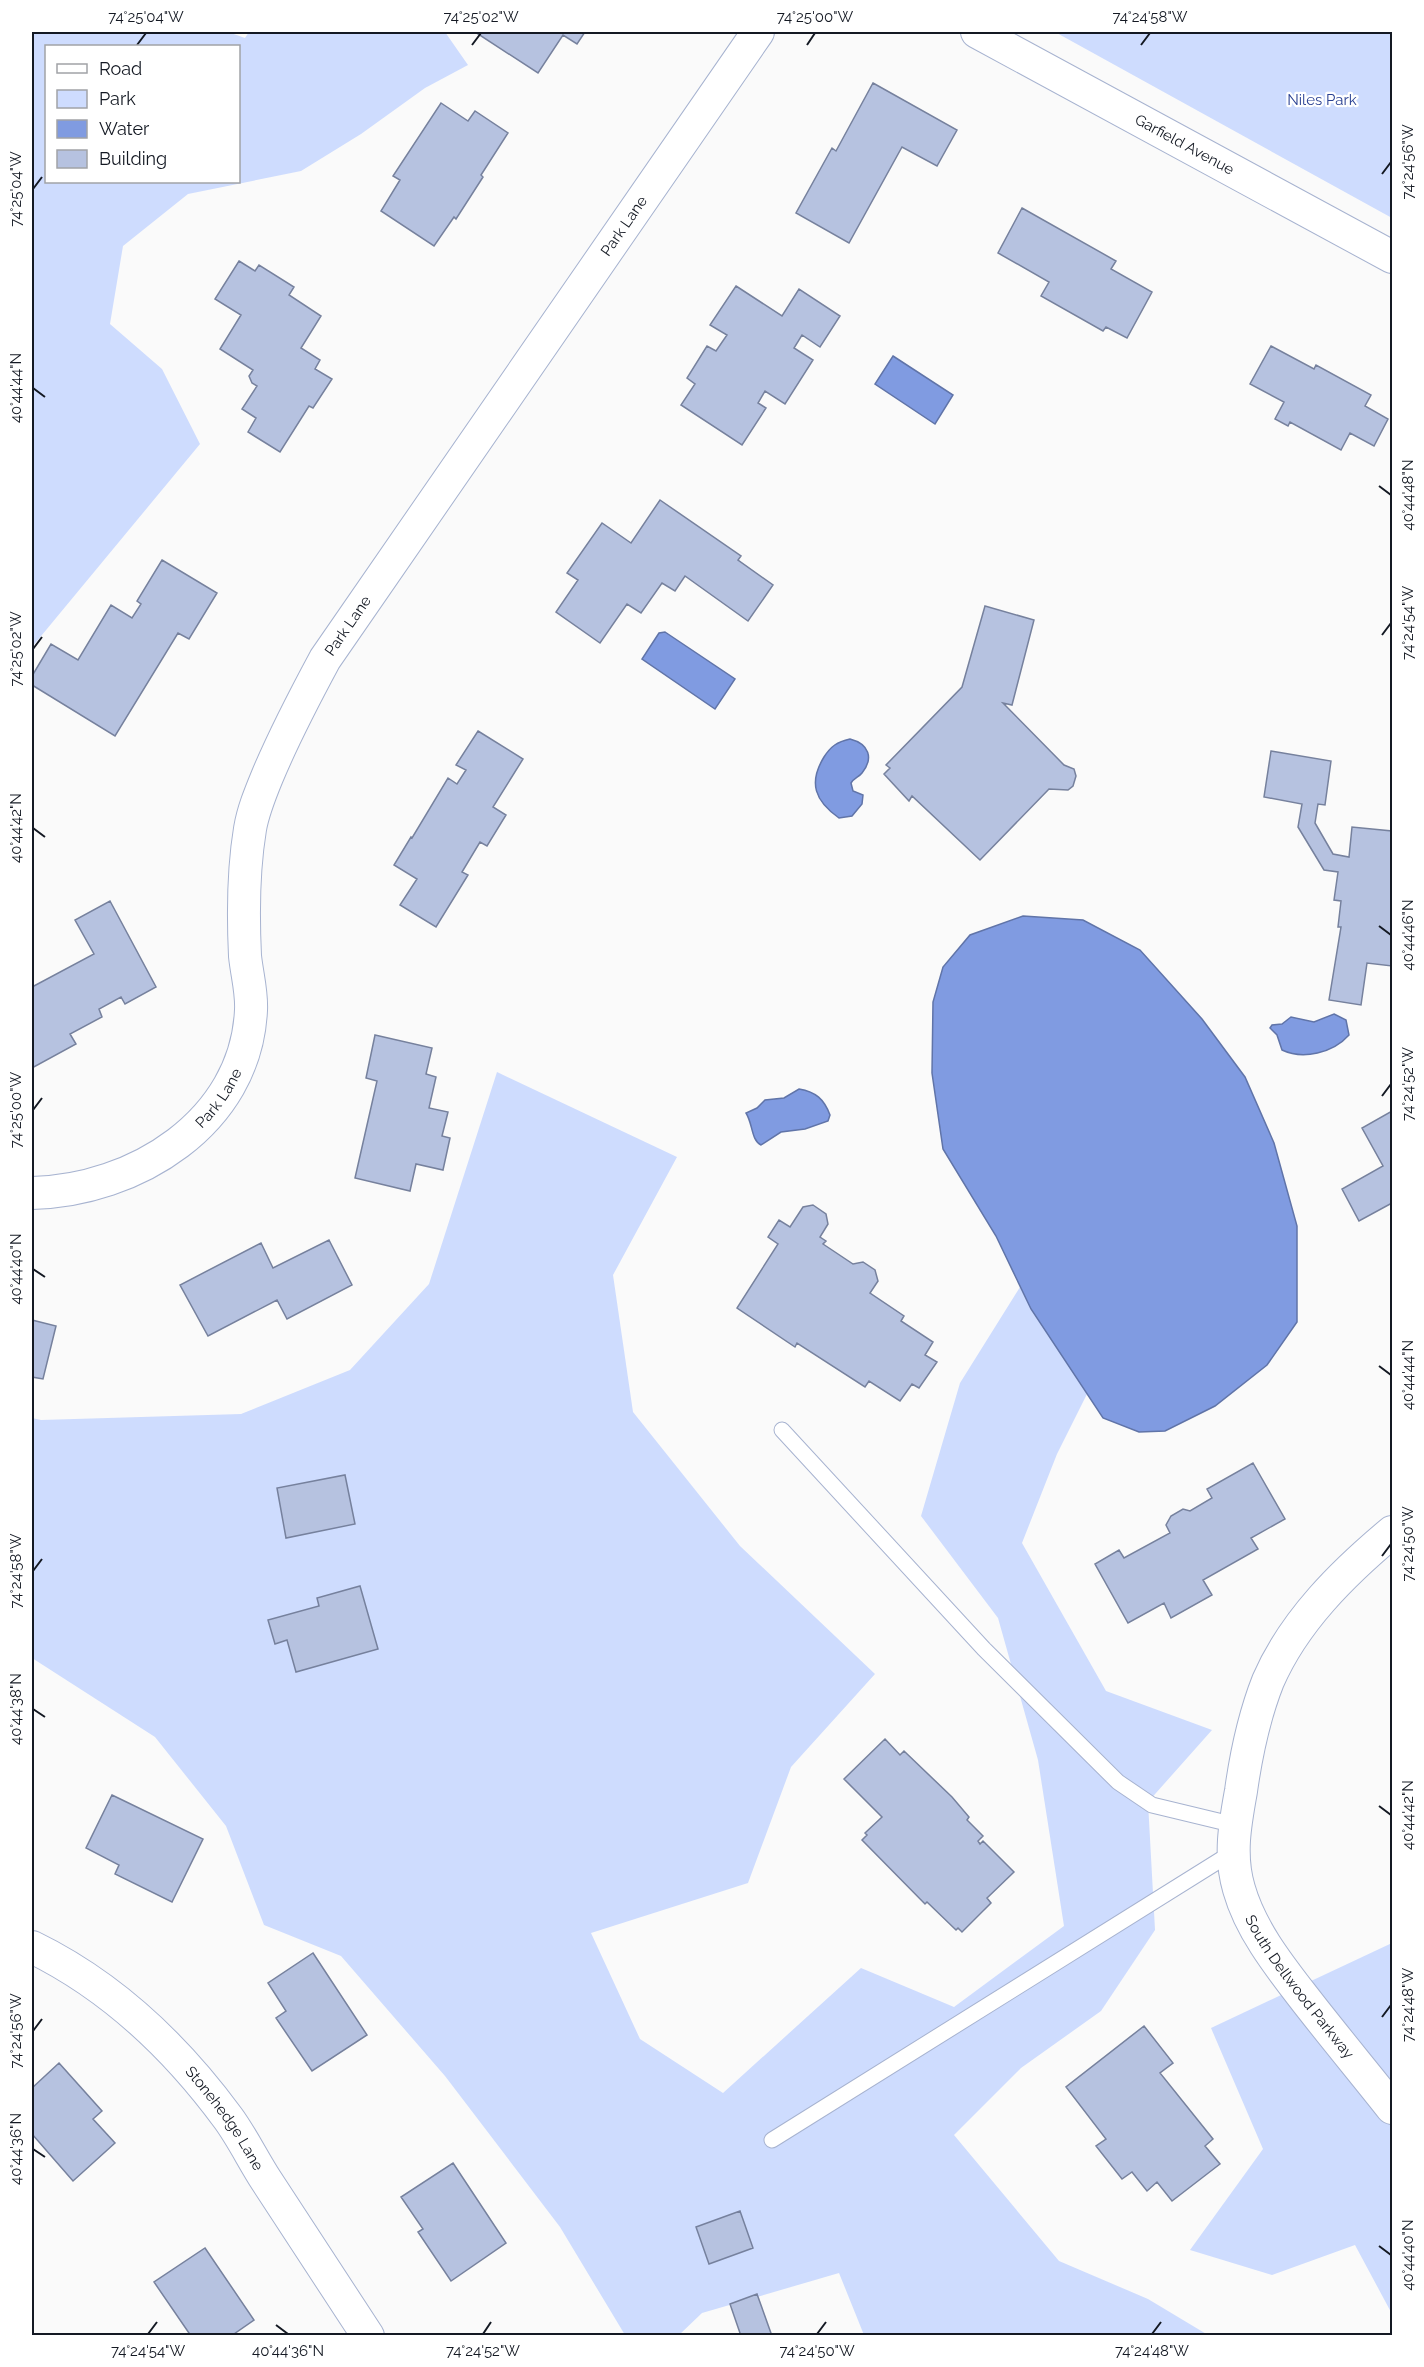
<svg xmlns="http://www.w3.org/2000/svg" width="1424" height="2367" viewBox="0 0 1424 2367" font-family="Raleway,sans-serif">
<rect width="100%" height="100%" fill="#fafafa"/>
<!-- green -->
<path fill="#cedcfe" fill-rule="evenodd" d="M32,32h196l17,6 4,-6h196l23,33 -43,23 -64,46 -60,37 -113,23 -65,52 -13,78 52,45 38,75 -168,203zM46,46h192v136h-192z
M1055,32h337v186z
M497,1072l180,85 -64,118 20,137 107,134 135,128 -84,93 -43,116 -157,50 49,106 83,54 138,-125 93,39 110,-81 -26,-166 -40,-142 -77,-102 39,-133 60,-96 11,22 56,85 -30,60 -35,89 84,148 106,39 -64,72 7,128 -54,81 -80,57 -67,67 105,126 89,38 60,36h-344l-25,-62 -137,40 -23,22h-54l-65,-108 -115,-151 -104,-120 -77,-31 -38,-99 -71,-89 -123,-79v-240l9,2 200,-6 109,-44 79,-86z
M1392,1943v371l-37,-69 -83,30 -82,-25 73,-101 -52,-121z"/>
<!-- water -->
<path fill="#809be1" stroke="#6074a8" stroke-width="1.5" d="M893,356l60,39 -18,29 -60,-40z
M665,632l70,47 -20,30 -73,-50 17,-26z
M850,739c19,5 24,19 12,34 -3,4 -8,5 -11,10l2,8 10,4 -1,9 -10,12 -13,2c-24,-17 -31,-35 -15,-61 7,-11 13,-15 26,-18z
M1023,916l60,4 57,30 62,69 43,58 29,66 23,83v96l-30,43 -52,41 -50,25 -26,1 -36,-14 -72,-109 -35,-73 -53,-87 -11,-76 1,-71 10,-35 27,-32z
M1334,1014l12,6 3,15c-16,18 -46,25 -67,15l-5,-15 -7,-7 2,-3 10,-1 9,-7 23,5z
M799,1089c17,3 25,10 31,26l-2,6 -23,8 -24,3 -20,13c-10,-5 -8,-21 -15,-32l11,-5 8,-8 19,-2z"/>
<!-- building -->
<path fill="#b6c2e0" stroke="#76819d" stroke-width="1.5" d="M475,32h110l-8,12 -14,-9 -25,38z
M873,83l84,47 -20,36 -35,-19 -53,96 -53,-30 36,-65 4,3z
M441,103l27,18 7,-10 33,22 -27,42 2,2 -27,42 -2,-2 -20,29 -53,-35 19,-31 -7,-4z
M1022,208l94,53 -5,8 41,23 -25,46 -21,-11 -3,4 -62,-35 8,-14 -51,-29z
M239,261l16,10 4,-6 35,22 -5,8 32,21 -20,32 19,12 -5,9 17,10 -19,29 -4,-2 -29,46 -32,-20 8,-14 -14,-9 15,-23 -5,-3 -3,-7 4,-6 -33,-21 21,-34 -26,-16z
M736,286l46,30 17,-27 41,27 -20,31 -18,-12 -8,13 19,12 -28,44 -20,-13 -7,12 8,5 -24,37 -61,-40 14,-21 -8,-6 20,-32 9,5 11,-16 -17,-10z
M1271,346l43,23 2,-4 55,30 -6,11 23,13 -14,27 -24,-13 -9,17 -51,-28 -2,4 -13,-7 9,-17 -34,-18z
M660,500l81,56 -3,4 35,25 -25,36 -63,-45 -10,15 -13,-8 -21,30 -14,-9 -27,39 -44,-31 22,-32 -11,-7 35,-50 29,20z
M162,560l55,33 -28,46 -11,-6 -63,103 -83,-51v-9l19,-32 27,16 33,-55 21,13 9,-14 -4,-3z
M985,606l49,14 -22,85 -9,-2 61,62 10,4 2,7 -3,10 -5,4 -19,-1 -69,71 -68,-64 -3,5 -25,-27 6,-6 -4,-3 76,-78z
M478,731l45,28 -30,48 13,8 -19,31 -7,-4 -18,30 6,3 -32,52 -36,-22 17,-26 -23,-14 17,-28 1,1 36,-60 9,6 9,-14 -10,-5z
M1271,751l60,10 -6,44 -7,-1 -3,19 18,31 16,3 3,-30 40,4v135l-25,-3 -6,42 -32,-5 12,-73h-3l3,-26 -7,-1 4,-28 -14,-2 -26,-43 4,-23 -38,-7z
M110,901l46,86 -31,17 -4,-7 -22,12 3,8 -32,17 6,10 -44,24v-81l62,-33 -19,-34z
M375,1035l57,13 -6,26 10,3 -7,31 19,4 -6,24 8,2 -7,32 -27,-6 -6,27 -55,-13 22,-97 -11,-3z
M1392,1111v92l-33,18 -17,-32 41,-23 -21,-38z
M813,1205l13,9 2,10 -8,13 6,4 -3,3 30,20 10,-2 12,8 3,11 -8,12 34,23 -3,5 32,21 -8,13 12,7 -18,26 -7,-4 -12,17 -31,-20 -4,6 -68,-44 -2,4 -58,-39 41,-64 -10,-7 11,-17 11,7 13,-20z
M329,1240l23,45 -65,34 -10,-19 -69,36 -28,-51 81,-42 12,25z
M32,1320l24,6 -13,53 -11,-2z
M1253,1463l32,56 -34,19 7,11 -55,31 9,15 -41,23 -7,-15 -36,20 -33,-59 24,-14 5,8 46,-25 -4,-8 5,-9 12,-7 7,2 22,-13 -5,-9z
M345,1475l10,49 -69,14 -9,-50z
M360,1586l18,63 -82,23 -9,-32 -12,4 -7,-24 51,-14 -2,-8z
M885,1739l15,16 4,-4 48,46 17,20 -2,3 16,16 -5,5 2,3 3,-3 31,31 -27,26 4,5 -29,29 -4,-4 -2,2 -29,-28 -2,2 -63,-64 5,-5 -2,-2 17,-16 -38,-38z
M112,1795l91,44 -31,63 -57,-28 4,-9 -33,-17z
M313,1953l54,82 -55,36 -36,-53 10,-7 -18,-28z
M1144,2026l29,37 -13,10 53,66 -8,7 15,18 -48,37 -15,-19 -10,9 -15,-19 -10,7 -26,-33 10,-7 -40,-52z
M59,2063l43,48 -9,8 22,24 -42,38 -41,-47v-46z
M453,2163l53,80 -55,38 -33,-49 5,-3 -22,-32z
M740,2211l13,37 -44,16 -13,-37z
M205,2248l49,72 -23,16h-40l-37,-54z
M757,2294l15,42h-31l-11,-32z"/>
<g fill="none" stroke-linecap="round" stroke-linejoin="round">
<!-- service casing -->
<g stroke="#a7b3d0" stroke-width="17">
<path id="service" d="M782,1430l202,219 134,133 34,23 83,20
M772,2140l461,-288"/>
</g>
<!-- minor casing -->
<g stroke="#a7b3d0" stroke-width="34">
<g id="minor">
<path id="s1" d="M977,32l415,225"/>
<path id="s2" d="M32,1193c102,-2 214,-70 219,-183 1,-18 -4,-35 -6,-54 -2,-42 -2,-85 5,-127 3,-18 10,-35 17,-52 17,-41 37,-79 58,-118l433,-627"/>
<path id="s3" d="M1392,1532c-49,41 -98,89 -124,149 -13,33 -22,74 -27,110 -6,33 -12,65 -2,98 11,39 38,74 62,105 30,39 61,76 91,114"/>
<path id="s4" d="M32,1947c80,39 143,99 196,171 14,19 25,42 38,62 34,52 68,104 102,156"/>
</g>
</g>
<!-- service -->
<use href="#service" stroke="#fff" stroke-width="15"/>
<!-- minor -->
<use href="#minor" stroke="#fff" stroke-width="32"/>
</g>
<!-- ticks -->
<path fill="none" stroke="#141923" stroke-width="2" d="M137,45l9,-12M472,45l9,-12M807,45l8,-12M1141,45l9,-12M1382,174l9,-12M33,189l9,-12M33,388l12,9M1379,486l12,9M1382,635l9,-12M33,649l9,-12M33,828l12,9M1379,926l12,9M1382,1096l9,-12M33,1110l9,-12M33,1269l12,8M1379,1366l12,9M1382,1556l9,-12M33,1571l9,-12M33,1709l12,8M1379,1806l12,9M1382,2017l9,-12M33,2031l9,-12M33,2149l12,8M1379,2246l12,9M276,2325l12,9M148,2334l9,-12M483,2334l8,-12M817,2334l9,-12M1152,2334l9,-12"/>
<g text-anchor="middle" dominant-baseline="central" stroke-width="4.5" stroke-linejoin="round" paint-order="stroke">
<!-- park labels -->
<g font-size="15" fill="#2a4193" stroke="#fff">
<text x="1322" y="100">Niles Park</text>
</g>
<!-- street labels -->
<g font-size="15" fill="#141923" stroke="#fff">
<text stroke="none"><textPath href="#s1" startOffset="236">Garfield Avenue</textPath></text>
<text stroke="none"><textPath href="#s2" startOffset="1208">Park Lane</textPath></text>
<text stroke="none"><textPath href="#s2" startOffset="722">Park Lane</textPath></text>
<text stroke="none"><textPath href="#s2" startOffset="218">Park Lane</textPath></text>
<text stroke="none"><textPath href="#s3" startOffset="524">South Dellwood Parkway</textPath></text>
<text stroke="none"><textPath href="#s4" startOffset="261">Stonehedge Lane</textPath></text>
</g>
</g>
<!-- border -->
<rect width="1424" height="2367" fill="none" stroke="#ffffff" stroke-width="66"/>
<!-- legend -->
<rect x="45" y="45" width="195" height="138" fill="#ffffff" stroke="#a1a3a7" stroke-width="1.5"/>
<rect x="57" y="64" width="30" height="9" fill="#ffffff" stroke="#a1a3a7" stroke-width="1.5"/>
<text x="99" y="75" font-size="18" fill="#141923">Road</text>
<rect x="57" y="90" width="30" height="18" fill="#cedcfe" stroke="#a1a3a7" stroke-width="1.5"/>
<text x="99" y="105" font-size="18" fill="#141923">Park</text>
<rect x="57" y="120" width="30" height="18" fill="#809be1" stroke="#a1a3a7" stroke-width="1.5"/>
<text x="99" y="135" font-size="18" fill="#141923">Water</text>
<rect x="57" y="150" width="30" height="18" fill="#b6c2e0" stroke="#a1a3a7" stroke-width="1.5"/>
<text x="99" y="165" font-size="18" fill="#141923">Building</text>
<rect x="33" y="33" width="1358" height="2301" fill="none" stroke="#141923" stroke-width="2"/>
<g font-size="15" text-anchor="middle" fill="#141923">
<text x="146" y="22">74°25'04"W</text>
<text x="481" y="22">74°25'02"W</text>
<text x="815" y="22">74°25'00"W</text>
<text x="1150" y="22">74°24'58"W</text>
<text transform="translate(1408 162) rotate(-90)" y="5">74°24'56"W</text>
<text transform="translate(16 189) rotate(-90)" y="5">74°25'04"W</text>
<text transform="translate(16 388) rotate(-90)" y="5">40°44'44"N</text>
<text transform="translate(1408 495) rotate(-90)" y="5">40°44'48"N</text>
<text transform="translate(1408 623) rotate(-90)" y="5">74°24'54"W</text>
<text transform="translate(16 649) rotate(-90)" y="5">74°25'02"W</text>
<text transform="translate(16 828) rotate(-90)" y="5">40°44'42"N</text>
<text transform="translate(1408 935) rotate(-90)" y="5">40°44'46"N</text>
<text transform="translate(1408 1084) rotate(-90)" y="5">74°24'52"W</text>
<text transform="translate(16 1110) rotate(-90)" y="5">74°25'00"W</text>
<text transform="translate(16 1269) rotate(-90)" y="5">40°44'40"N</text>
<text transform="translate(1408 1375) rotate(-90)" y="5">40°44'44"N</text>
<text transform="translate(1408 1544) rotate(-90)" y="5">74°24'50"W</text>
<text transform="translate(16 1571) rotate(-90)" y="5">74°24'58"W</text>
<text transform="translate(16 1709) rotate(-90)" y="5">40°44'38"N</text>
<text transform="translate(1408 1815) rotate(-90)" y="5">40°44'42"N</text>
<text transform="translate(1408 2005) rotate(-90)" y="5">74°24'48"W</text>
<text transform="translate(16 2031) rotate(-90)" y="5">74°24'56"W</text>
<text transform="translate(16 2149) rotate(-90)" y="5">40°44'36"N</text>
<text transform="translate(1408 2255) rotate(-90)" y="5">40°44'40"N</text>
<text x="148" y="2356">74°24'54"W</text>
<text x="288" y="2356">40°44'36"N</text>
<text x="483" y="2356">74°24'52"W</text>
<text x="817" y="2356">74°24'50"W</text>
<text x="1152" y="2356">74°24'48"W</text>
</g>
</svg>
